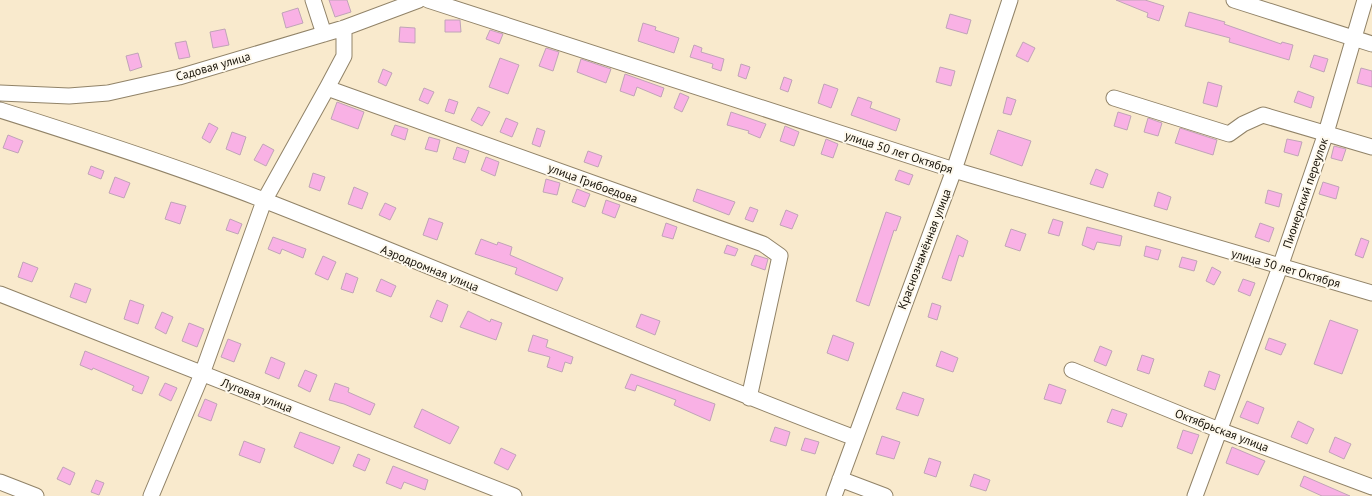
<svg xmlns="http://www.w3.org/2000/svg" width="1372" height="496" viewBox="0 0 1372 496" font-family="'PT Sans',sans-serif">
<rect width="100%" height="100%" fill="#f9eacd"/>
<!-- building -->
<path fill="#f9b1e5" stroke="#c0a4b7" d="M329,0h18l4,12 -16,5z
M1116,0h29l19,6 -5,15 -12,-4 1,-4z
M298,8l5,15 -17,5 -4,-15z
M1189,12l36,10 -1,2 57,20 1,-2 11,3 -4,15 -60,-18 1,-4 -45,-12z
M950,14l21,6 -4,14 -21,-6z
M445,20h15l1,12h-16z
M643,23l13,4 -1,3 24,8 -5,15 -36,-12z
M400,27l15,1v15l-16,-1z
M225,29l4,16 -16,3 -3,-16z
M490,30l13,4 -4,10 -13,-5z
M186,41l4,16 -11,2 -4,-16z
M1023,42l12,6 -7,14 -12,-6z
M694,45l8,3 -1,4 23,7 -3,12 -9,-3 1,-4 -23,-7z
M546,48l13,4 -6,19 -14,-5z
M138,53l4,14 -12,4 -4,-15z
M1314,55l14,4 -4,13 -14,-5z
M500,58l19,7 -11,29 -19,-7z
M581,59l30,10 -5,14 -29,-11z
M741,64l9,3 -4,12 -8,-3z
M940,67l15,4 -4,15 -15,-4z
M1361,68l11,3v16l-15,-4z
M383,69l9,4 -6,13 -8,-4z
M625,74l39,14 -3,9 -24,-10 -3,9 -14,-5z
M784,77l8,3 -4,12 -8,-3z
M1208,82l14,4 -5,21 -14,-4z
M824,84l14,5 -7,19 -13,-5z
M424,88l10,4 -6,12 -9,-4z
M1298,91l16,6 -3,11 -17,-6z
M680,93l9,4 -7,15 -8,-4z
M858,97l14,5 -2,6 30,11 -4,12 -45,-16z
M1007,97l9,3 -5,15 -8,-2z
M449,99l9,3 -4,12 -9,-3z
M337,102l27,10 -6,17 -27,-10z
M478,107l12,5 -8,14 -11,-6z
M731,112l35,12 -6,14 -12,-5 1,-2 -22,-6z
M1118,112l13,4 -4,14 -13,-4z
M506,118l12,5 -6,14 -12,-5z
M1148,118l14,5 -4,13 -14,-4z
M209,123l9,5 -8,15 -8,-5z
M395,125l13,4 -3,11 -14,-5z
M785,126l14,6 -5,14 -14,-5z
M537,128l8,3 -5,16 -8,-3z
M1180,128l37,12 -4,15 -38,-12z
M998,130l33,11 -9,25 -32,-12z
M232,132l14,5 -6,18 -14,-6z
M8,135l15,6 -5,12 -15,-5z
M429,137l11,3 -3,12 -12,-3z
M826,139l12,5 -5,14 -12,-4z
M1287,139l15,3 -4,14 -14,-4z
M263,144l11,6 -8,16 -12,-6z
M1334,146l12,3 -4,12 -11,-3z
M457,147l12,4 -4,12 -12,-4z
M588,151l14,5 -4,11 -14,-5z
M486,157l13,5 -4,14 -14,-6z
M91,166l13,5 -3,8 -13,-5z
M1096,169l12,5 -5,14 -13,-4z
M899,170l14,5 -4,10 -14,-5z
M313,173l12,4 -5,14 -11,-4z
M115,177l15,6 -6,15 -15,-5z
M546,179l14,4 -3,12 -14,-3z
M1323,182l16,5 -3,12 -17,-5z
M354,187l14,6 -6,16 -14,-5z
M577,189l13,5 -5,13 -13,-5z
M697,189l38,13 -6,13 -36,-14z
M1268,190l14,4 -3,13 -14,-4z
M1158,192l13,5 -4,13 -13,-4z
M606,200l14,5 -5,13 -13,-5z
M171,202l15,4 -6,18 -15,-5z
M385,203l11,5 -6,12 -11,-5z
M750,207l8,3 -5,12 -8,-3z
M786,210l12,5 -6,14 -12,-4z
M886,212l15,5 -5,14 -2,-1 -25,76 -13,-5z
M429,218l14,5 -6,17 -14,-5z
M230,219l12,5 -4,10 -12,-4z
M1053,219l10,3 -4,14 -11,-3z
M666,223l11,4 -4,12 -11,-3z
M1260,223l14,5 -5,14 -14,-5z
M1087,227l35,9 -2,10 -23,-4 -3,8 -12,-5z
M1011,229l15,5 -6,17 -15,-5z
M957,235l11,6 -5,16 -4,-2 -8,26 -9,-3z
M273,237l33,12 -3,9 -21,-9 -2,5 -12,-5z
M1361,238l8,3 -6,17 -8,-3z
M481,239l16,6 1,-3 14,5 -2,8 53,23 -6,13 -42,-17 2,-6 -42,-14z
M727,245l11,4 -3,7 -11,-3z
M1146,246l15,4 -3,10 -14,-4z
M755,255l13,4 -3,11 -14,-5z
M323,256l13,6 -8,18 -13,-6z
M1182,257l15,4 -3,10 -15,-4z
M23,262l15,6 -6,14 -14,-5z
M1212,267l9,5 -7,13 -8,-4z
M346,273l12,5 -5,15 -12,-4z
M381,279l15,7 -5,11 -15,-6z
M1243,279l12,4 -5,13 -12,-5z
M75,283l16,6 -5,14 -16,-6z
M130,300l14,5 -6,19 -14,-5z
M437,300l11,5 -6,17 -12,-5z
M932,303l9,3 -4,14 -9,-3z
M468,311l22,11 1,-3 11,4 -6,17 -36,-13z
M162,312l11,5 -7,17 -11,-6z
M641,314l19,7 -5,14 -19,-8z
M1330,320l28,10 -16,44 -28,-10z
M189,323l15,6 -7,18 -15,-6z
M533,335l15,5 -2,7 27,10 -2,7 -6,-2 -3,10 -15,-5 3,-10 -22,-6z
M833,335l21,8 -6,18 -21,-8z
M1269,338l17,6 -5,11 -16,-6z
M228,339l13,5 -7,18 -13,-5z
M1100,346l12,5 -6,15 -12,-5z
M85,351l64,26 -7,17 -10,-4 2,-4 -41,-18 -1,2 -12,-5z
M941,351l17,7 -5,14 -17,-6z
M1142,355l12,4 -5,15 -12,-4z
M271,357l14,6 -6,16 -14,-6z
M305,370l12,5 -7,17 -12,-6z
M1209,371l11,4 -5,15 -11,-4z
M631,374l84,30 -5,17 -36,-16 2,-5 -39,-15 -2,6 -10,-3z
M165,383l12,5 -6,13 -12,-6z
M335,383l14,5 -1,4 27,12 -5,11 -26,-11 -15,-4z
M1049,384l17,6 -5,14 -17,-5z
M903,392l21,7 -6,17 -22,-7z
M205,399l12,5 -6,17 -13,-5z
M1247,401l17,7 -6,16 -18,-7z
M422,409l37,18 -9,17 -36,-17z
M1112,409l15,5 -5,13 -15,-5z
M1298,421l16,8 -7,15 -16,-7z
M775,427l15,5 -4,14 -16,-5z
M1183,430l16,5 -7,19 -15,-6z
M300,432l40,15 -7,17 -39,-17z
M882,436l18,6 -6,17 -18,-5z
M1335,437l16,7 -7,15 -15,-7z
M805,438l14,4 -4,12 -14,-4z
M244,441l21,8 -5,14 -21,-8z
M1232,447l33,14 -7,14 -32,-12z
M501,448l15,7 -8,15 -14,-7z
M358,454l12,5 -5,12 -12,-5z
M929,458l12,4 -5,15 -12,-4z
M393,466l35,14 -3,10 -21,-8 -3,7 -15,-6z
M63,467l12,6 -5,12 -13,-6z
M974,474l16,6 -4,11 -16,-5z
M1304,476l46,20h-28l-22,-10z
M96,480l8,3 -5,12 -8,-3z"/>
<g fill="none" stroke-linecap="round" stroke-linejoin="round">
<!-- minor casing -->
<g stroke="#918368" stroke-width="17">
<path id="minor" d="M313,0l11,34
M428,0l526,170 418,123
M1234,0l138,44
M344,28v28l-17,32 436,156 17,12 -31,142
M0,93l69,3 39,-3 71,-16 165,-49 75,-28
M1114,98l115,36 14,-10 20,-9 109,32
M0,110c89,28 179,57 266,91 197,77 391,162 589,237
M0,294l514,202
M1072,370l147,60 153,57
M840,479l45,17
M0,482l36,14
M151,496l51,-122 62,-173 63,-113
M834,496l120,-326 56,-170
M1195,496l85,-229 46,-134 39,-133"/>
</g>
<!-- minor -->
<use href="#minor" stroke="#fff" stroke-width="15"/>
</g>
<g text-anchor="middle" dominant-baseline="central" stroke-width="4" stroke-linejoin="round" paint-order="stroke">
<!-- street labels -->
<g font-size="12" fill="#161107" stroke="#fef9ed">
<text transform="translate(213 66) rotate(-16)">Садовая улица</text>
<text transform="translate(899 152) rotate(18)">улица 50 лет Октября</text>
<text transform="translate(593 183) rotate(20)">улица Грибоедова</text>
<text transform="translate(1305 193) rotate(-71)">Пионерский переулок</text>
<text transform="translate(924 249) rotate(-69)">Краснознамённая улица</text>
<text transform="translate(430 268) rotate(22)">Аэродромная улица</text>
<text transform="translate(1286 268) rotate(16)">улица 50 лет Октября</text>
<text transform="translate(257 395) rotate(21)">Луговая улица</text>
<text transform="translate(1222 430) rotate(21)">Октябрьская улица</text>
</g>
</g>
</svg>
